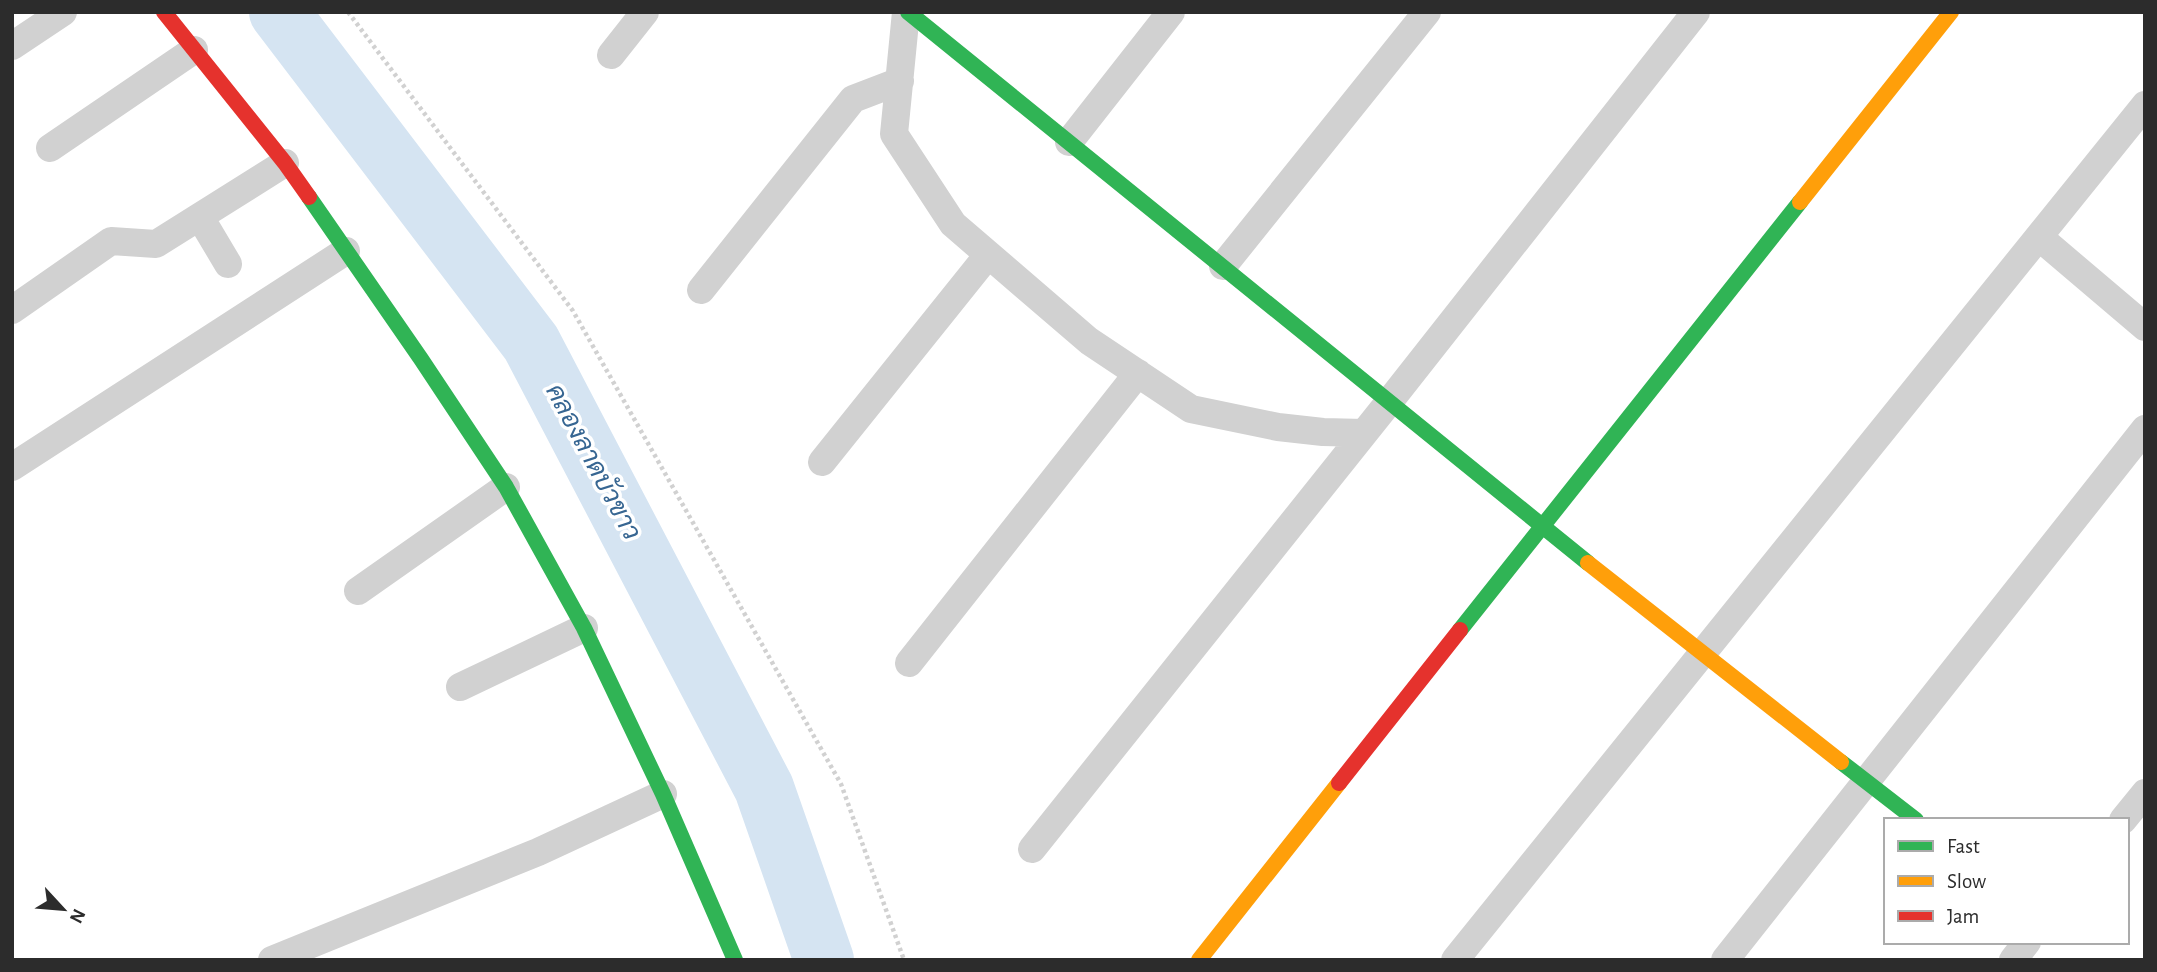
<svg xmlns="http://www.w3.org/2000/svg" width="2157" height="972" viewBox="0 0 2157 972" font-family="'Alegreya Sans',Sarabun,sans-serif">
<rect width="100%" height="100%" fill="#fff"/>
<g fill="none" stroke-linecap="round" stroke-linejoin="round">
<!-- river -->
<path stroke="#d5e4f2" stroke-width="60" d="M279,12l252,331 233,445 60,172"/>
<!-- path -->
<path stroke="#d1d1d1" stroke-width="4.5" stroke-dasharray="3.5 3.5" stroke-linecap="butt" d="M348,12l225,299 268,473 63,176"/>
<!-- street -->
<path stroke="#d1d1d1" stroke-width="28" d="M906,12l-12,122 59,90 136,117 102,68 87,18 45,5 41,1
M12,46l51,-34
M611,55l34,-43
M1069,142l102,-130
M50,148l144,-98
M200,217l28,47
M2039,237l106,90
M1223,266l204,-254
M701,290l152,-191 47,-18
M12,310l99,-69 45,3 129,-81
M822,462l166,-207
M12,467l334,-216
M358,591l148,-104
M909,663l229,-290
M460,687l124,-59
M2123,820l22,-27
M1032,849l357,-447 307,-390
M272,960l266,-108 125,-58
M1455,960l690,-855
M1725,960l420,-531
M2013,960l14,-18"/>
<!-- fast -->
<path stroke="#30b455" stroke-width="16" d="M908,12l680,551
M309,197l112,162 85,128 78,141 79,166 72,166
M1460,630l340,-428
M1841,762l75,58"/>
<!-- slow -->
<path stroke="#ff9f0a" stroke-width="16" d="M1800,202l151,-190
M1588,563l253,199
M1199,960l140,-177"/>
<!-- jam -->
<path stroke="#e5322d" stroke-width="16" d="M164,12l121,151 24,34
M1339,783l121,-153"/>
</g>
<g text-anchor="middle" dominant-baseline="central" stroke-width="7" stroke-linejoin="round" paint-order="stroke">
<!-- water labels -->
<g font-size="26" font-style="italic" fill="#376692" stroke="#fff">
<text transform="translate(593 462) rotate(62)">คลองลาดบัวขาว</text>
</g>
</g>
<!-- border -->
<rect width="2157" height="972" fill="none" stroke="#2c2c2c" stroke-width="28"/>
<!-- legend -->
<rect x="1884" y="818" width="245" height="126" fill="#ffffff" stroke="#ababab" stroke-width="2"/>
<rect x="1898" y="841" width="35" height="10" fill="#30b455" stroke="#ababab" stroke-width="2"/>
<text x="1947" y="853" font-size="21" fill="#2c2c2c">Fast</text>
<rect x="1898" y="876" width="35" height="10" fill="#ff9f0a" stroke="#ababab" stroke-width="2"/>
<text x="1947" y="888" font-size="21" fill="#2c2c2c">Slow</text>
<rect x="1898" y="911" width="35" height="10" fill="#e5322d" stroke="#ababab" stroke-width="2"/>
<text x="1947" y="923" font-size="21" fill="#2c2c2c">Jam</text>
<!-- north arrow -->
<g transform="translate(63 909) rotate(116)" stroke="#ffffff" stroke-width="5" paint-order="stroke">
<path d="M0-5L12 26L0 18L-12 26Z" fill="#2c2c2c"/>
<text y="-10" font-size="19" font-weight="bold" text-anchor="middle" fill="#2c2c2c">N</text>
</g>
</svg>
